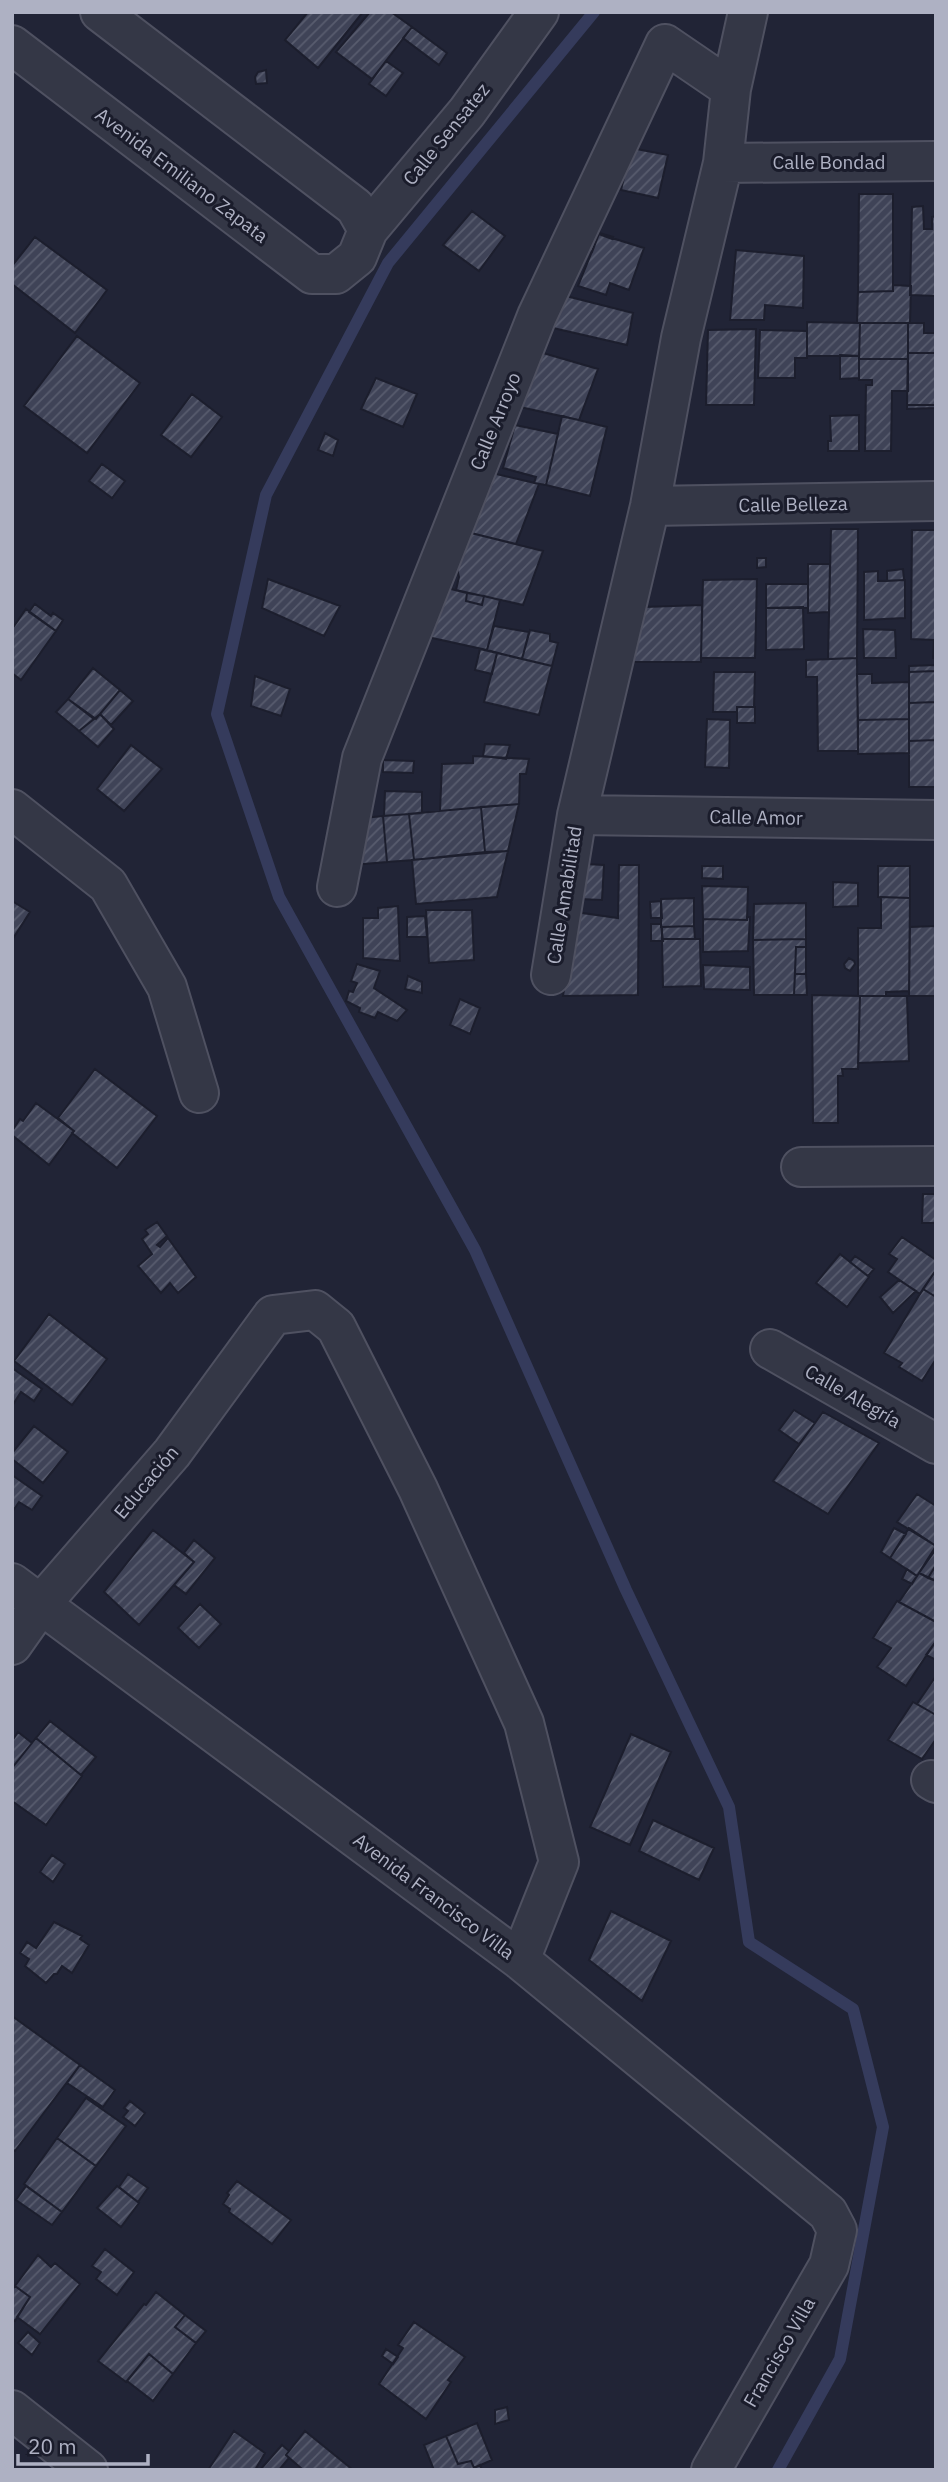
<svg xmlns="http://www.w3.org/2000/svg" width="948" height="2482" viewBox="0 0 948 2482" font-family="'IBM Plex Sans',sans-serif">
<defs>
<pattern id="building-hatch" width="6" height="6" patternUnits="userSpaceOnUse" patternTransform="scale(1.75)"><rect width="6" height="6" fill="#3f4357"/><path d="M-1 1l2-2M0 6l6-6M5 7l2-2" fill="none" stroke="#585c6e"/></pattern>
</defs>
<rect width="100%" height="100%" fill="#212436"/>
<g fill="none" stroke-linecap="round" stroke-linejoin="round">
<!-- stream -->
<path stroke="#353b5c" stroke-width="12" d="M594,12l-206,251 -122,232 -49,219 62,183 196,353 151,340 103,217 20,135 104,67 30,118 -43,232 -62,111"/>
</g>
<!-- building -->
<path fill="url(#building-hatch)" stroke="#1c1e2d" stroke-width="2" d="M308,12h55l-45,56 -33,-28z
M370,12h21l21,15 -40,52 -36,-27z
M412,27l35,26 -8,12 -36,-27z
M386,61l17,12 -17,23 -17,-12z
M266,70l1,13 -11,1 -1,-7 3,-5z
M631,148l37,7 -10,43 -37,-8z
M859,194h34v97l-35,1z
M923,206l1,23h8v-12l4,-1v80l-26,-1 2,-88z
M472,211l33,25 -26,35 -36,-26z
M592,231l21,6 -1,2 -13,-5 -7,18 -7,-2z
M599,234l45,14 -15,42 -19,-7 -4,12 -28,-9z
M35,237l72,53 -32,43 -63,-49v-18z
M736,250l68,6 -1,52 -38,-3 -1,15h-34z
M893,285l18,1 -1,37h-53l1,-31 35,-1z
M566,296l67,17 -6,32 -74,-17z
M807,322l53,1 -1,33h-52z
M860,323h48v36h-49z
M908,323h16v10h12v30l-1,-10h-27z
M756,329l-2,76h-48l2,-75z
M760,330l47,1v27h-12v20h-37z
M77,336l63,47 -53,70 -63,-47z
M543,353l55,16 -19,51 -59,-13z
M908,353h27l1,52h-29z
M840,355l19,1v22l-19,1z
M859,359h49v32h-16l-1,60h-26l1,-66h6v-5h-13z
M376,378l41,16 -14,33 -42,-18z
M192,394l30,23 -31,40 -30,-22z
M907,405h29v3l-29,1z
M859,415v36h-31v-10h3l-1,-25z
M562,416l45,11 -17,69 -44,-11z
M515,425l43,9 -12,51 -12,-2 2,-6 -33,-9z
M325,433l13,7 -5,16 -15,-6z
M102,464l23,17 -13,17 -23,-17z
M492,473l47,11 -23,60 -49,-12z
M831,529h27l-1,129 -29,1z
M912,530h24v128h-3l1,-18 -23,-1z
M467,532l76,19 -20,54 -67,-15 3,-13 -4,-17z
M757,558h9v9l-9,1z
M808,564h22l-1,48 -21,1z
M903,569l1,11 -17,1v-10z
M878,571v10l27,-1v38l-41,2v-48z
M268,579l72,27 -16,30 -62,-28z
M757,579l-2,79h-54l2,-78z
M766,584h42v24h-42z
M443,587l24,6 -1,8 16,4 2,-9 16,4 -13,50 -64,-14z
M467,593l17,3 -2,9 -16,-4z
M35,604l16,12 2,-3 10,7 -7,11 -27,-19z
M702,605l-1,57h-72l15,-55z
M803,607l1,42 -38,1v-42z
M26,609l30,22 -35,49 -9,-7v-44z
M494,626l35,6 -7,27 -35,-9z
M863,629l32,1 1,28h-32z
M530,630l20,4v7l8,2 -6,23 -30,-7z
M480,649l17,4 -5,21 -17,-4z
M497,653l55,13 -13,49 -55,-13z
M857,658l1,93h-40l-1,-74h-11v-17z
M936,665v6l-27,1v-6z
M93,668l27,22 -24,29 -28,-20z
M936,671v31l-27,1v-31z
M714,672h41l-1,35h-17v5h-24z
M857,674h15v9l37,-1v37l-51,1z
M255,676l35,13 -9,27 -30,-10z
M120,690l13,11 -22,24 -11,-11z
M68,699l26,20 -15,12 -23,-19z
M936,702v38l-27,1v-38z
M737,707h18v16h-18z
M100,714l14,15 -16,18 -19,-16z
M707,719l23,1 -1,48 -24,-1z
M909,719v34l-51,1v-34z
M936,740v47h-27v-46z
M485,744l25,1 -4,14 -23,-3z
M131,745l31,24 -38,42 -27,-22z
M473,756l56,3 -3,15h-6l-1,30 -79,7 2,-47 31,-1z
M383,760l31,1 -1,12 -30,-1z
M385,791l37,1v21l-38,3z
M519,804l-11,47 -23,1 -4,-45z
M481,807l4,45 -71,8 -5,-46z
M409,814l5,46 -27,2 -4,-46z
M383,816l4,46 -35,3 12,-47z
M508,851l-11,46 -81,7 -4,-44z
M585,864l19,1 -2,35 -23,-1z
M619,865h20l-1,130 -75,1 12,-84 43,6z
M702,866h21v13l-21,-1z
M878,866h32v32l-32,-1z
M833,882l25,1v23l-25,1z
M702,886l46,1 -1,33 -44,-1z
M881,897l29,1 -1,93 -23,1v4h-28v-68h23z
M694,898v28l-33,1v-28z
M12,901l18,11 -18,28z
M661,901l1,17h-11l-1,-16z
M806,903v36l-53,1 1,-36z
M398,906l2,55 -37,-3v-40h15v-10z
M426,910h46l2,50 -45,3z
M425,916l2,21h-20v-20z
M747,917h3l-2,34 -45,1v-33l44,1z
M651,924h10l2,17h-12z
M694,926l1,13h-33v-12z
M936,926v70h-27l1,-69z
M662,939h38l1,47 -38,1z
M806,939v8h-10l-2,48h-40l-1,-55z
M796,947h10v27h-11z
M849,958l5,3 1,3 -5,7 -5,-3 -1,-4z
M357,964l23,7 -6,17 33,22 -10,11 -19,-9 -3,6 -16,-6 1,-4 -14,-7 3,-10 4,1 4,-9 -6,-2z
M703,965l47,2v23l-46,-1z
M795,974h11l1,21h-13z
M408,976l14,6v11l-17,-4z
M812,995l48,1 -2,73h-16l1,7h-5v47h-25z
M860,996h47l2,65 -51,2z
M460,999l20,9 -10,26 -20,-9z
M95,1069l62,47 -40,52 -45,-35 2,-2 -16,-13z
M36,1103l38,28 -25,34 -37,-30v-4l8,-12 3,2z
M923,1194h13v29h-14z
M157,1222l10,14 -10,9 3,2 8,-9 28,39 -18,16 -8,-10 -9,10 -23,-27 14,-12 -10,-15 6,-5 -3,-4z
M902,1237l34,23v10l-16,24 -32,-22 9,-13 -8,-5z
M840,1254l29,23 -22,30 -31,-24z
M855,1256l19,13 -6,7 -18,-14z
M936,1270v27l-13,-8z
M899,1280l17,11 -23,22 -13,-16z
M923,1289l13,8v62l-14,22 -23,-14 3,-4 -18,-10z
M49,1314l58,45 -35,46 -58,-44z
M12,1368l30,21 -8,12 -13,-9 -9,14z
M794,1410l21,13 -16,21 -20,-14z
M823,1412l56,31 -51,71 -55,-33z
M34,1426l34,26 -25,31 -31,-24v-6z
M12,1475l30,21 -10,14 -13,-8 -7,10z
M917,1494l19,12v40l-39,-24z
M894,1528l12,6 -16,24 -9,-6z
M909,1528l27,18 -19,30 -27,-18z
M153,1530l41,32 -55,63 -35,-33z
M194,1540l21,18 -29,36 -12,-9 20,-23 -10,-9z
M936,1549v16l-8,13 -9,-5z
M936,1565v16l-8,-3z
M907,1569l10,7 -5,8 -10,-5z
M919,1573l17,8v41l-37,-20z
M897,1601l39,21v19l-30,45 -29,-19 14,-19 -18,-10z
M200,1604l21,20 -22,24 -21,-20z
M936,1641v19l-10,-5z
M936,1676v39l-19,-11z
M913,1702l23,13v24l-14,20 -34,-19z
M50,1721l46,36 -15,18 -45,-37z
M18,1732l14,11 -20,25v-27z
M631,1734l40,18 -41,93 -40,-18z
M36,1738l46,38 -36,49 -34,-24v-33z
M653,1820l61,28 -15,32 -60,-29z
M52,1855l13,9 -12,18 -13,-10z
M611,1911l60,30 -29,60 -53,-41z
M54,1922l28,14 -2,3 9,6 -17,28 -10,-7 -5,8h-3l-8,9 -21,-17 4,-7 -9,-6 7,-11 9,6z
M12,2016l68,49 -65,86 -3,-2z
M80,2065l35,25 -12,17 -36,-24z
M86,2098l40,28 -30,40 -39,-28z
M130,2101l15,12 -10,13 -12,-9 5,-6 -4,-3z
M57,2138l39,28 -34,46 -38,-28z
M128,2174l20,14 -10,14 -19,-15z
M237,2181l54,39 -19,24 -43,-32 1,-3 -7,-5 6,-9 -2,-2z
M26,2186l36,26 -10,13 -36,-25z
M117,2186l22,17 -18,24 -24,-19z
M105,2249l29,23 -17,23 -21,-16 5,-7 -9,-6z
M38,2255l13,12 4,-4 25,21 -40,50 -23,-17 13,-20 -15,-11z
M15,2286l15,11 -15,24 -3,-2v-29z
M156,2292l29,23 -10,12 21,16 -23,31 -24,-20 -23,28 -28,-21 46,-57 2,1z
M185,2315l21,16 -10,12 -21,-16z
M414,2322l51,35 -17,23 3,2 -25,37 -47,-35 24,-36 -5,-3z
M28,2332l12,11 -8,12 -14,-12z
M386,2349l12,8 -5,7 -11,-8z
M149,2354l24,20 -20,27 -26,-20z
M507,2407l2,13 -14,4v-14z
M477,2423l15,37 -18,8 -3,-7 -13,3 -12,-28z
M234,2431l31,22 -10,17h-47z
M305,2431l48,39 -51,-1 -16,-14z
M446,2436l12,28 13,-3 3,7 6,-3 2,5h-48l-10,-25z
M282,2445l7,6 -3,4 3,3 -10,12h-19z"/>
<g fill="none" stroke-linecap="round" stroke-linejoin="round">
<!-- street casing -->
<g stroke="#4f5161" stroke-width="42">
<path id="street" d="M100,12l255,195 13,23
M12,45l300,229h24l21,-17 11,-27 99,-118 72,-100
M723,163l213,-2
M650,506l286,-5
M12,809l96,76 59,102 32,106
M577,815l359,5
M337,887l25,-129 175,-442 128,-272 66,45
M551,975l26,-160 73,-309 31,-168 42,-175 8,-74 17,-77
M801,1167l135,-1
M770,1349l166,95
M12,1583l508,377 308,253 9,17 -8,35 -118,205
M12,1645l29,-41 131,-151 101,-138 42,-5 21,17 82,162 106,234 35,139 -39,98
M931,1780l5,3
M12,2410l76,60"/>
</g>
<!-- street -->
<use href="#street" stroke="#343746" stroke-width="38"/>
</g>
<g text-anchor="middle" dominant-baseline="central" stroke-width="6" stroke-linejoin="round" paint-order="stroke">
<!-- street labels -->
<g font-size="19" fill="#aeb1c3" stroke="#1a1c2b">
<text transform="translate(446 134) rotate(-51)">Calle Sensatez</text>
<text x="829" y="162">Calle Bondad</text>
<text transform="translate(182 175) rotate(37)">Avenida Emiliano Zapata</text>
<text transform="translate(495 421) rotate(-68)">Calle Arroyo</text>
<text transform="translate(793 504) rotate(-1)">Calle Belleza</text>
<text transform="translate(756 817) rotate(1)">Calle Amor</text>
<text transform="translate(564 895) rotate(-81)">Calle Amabilitad</text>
<text transform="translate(853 1396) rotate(30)">Calle Alegría</text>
<text transform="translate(146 1482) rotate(-50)">Educación</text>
<text transform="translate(434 1896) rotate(37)">Avenida Francisco Villa</text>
<text transform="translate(779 2352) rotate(-60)">Francisco Villa</text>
</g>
</g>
<!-- border -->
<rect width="948" height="2482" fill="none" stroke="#aeb1c3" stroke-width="28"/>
<!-- scale -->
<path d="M18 2454v10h130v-10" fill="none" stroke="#aeb1c3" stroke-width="3.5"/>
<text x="28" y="2454" font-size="21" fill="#aeb1c3" stroke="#1a1c2b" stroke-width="5" paint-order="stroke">20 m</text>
</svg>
